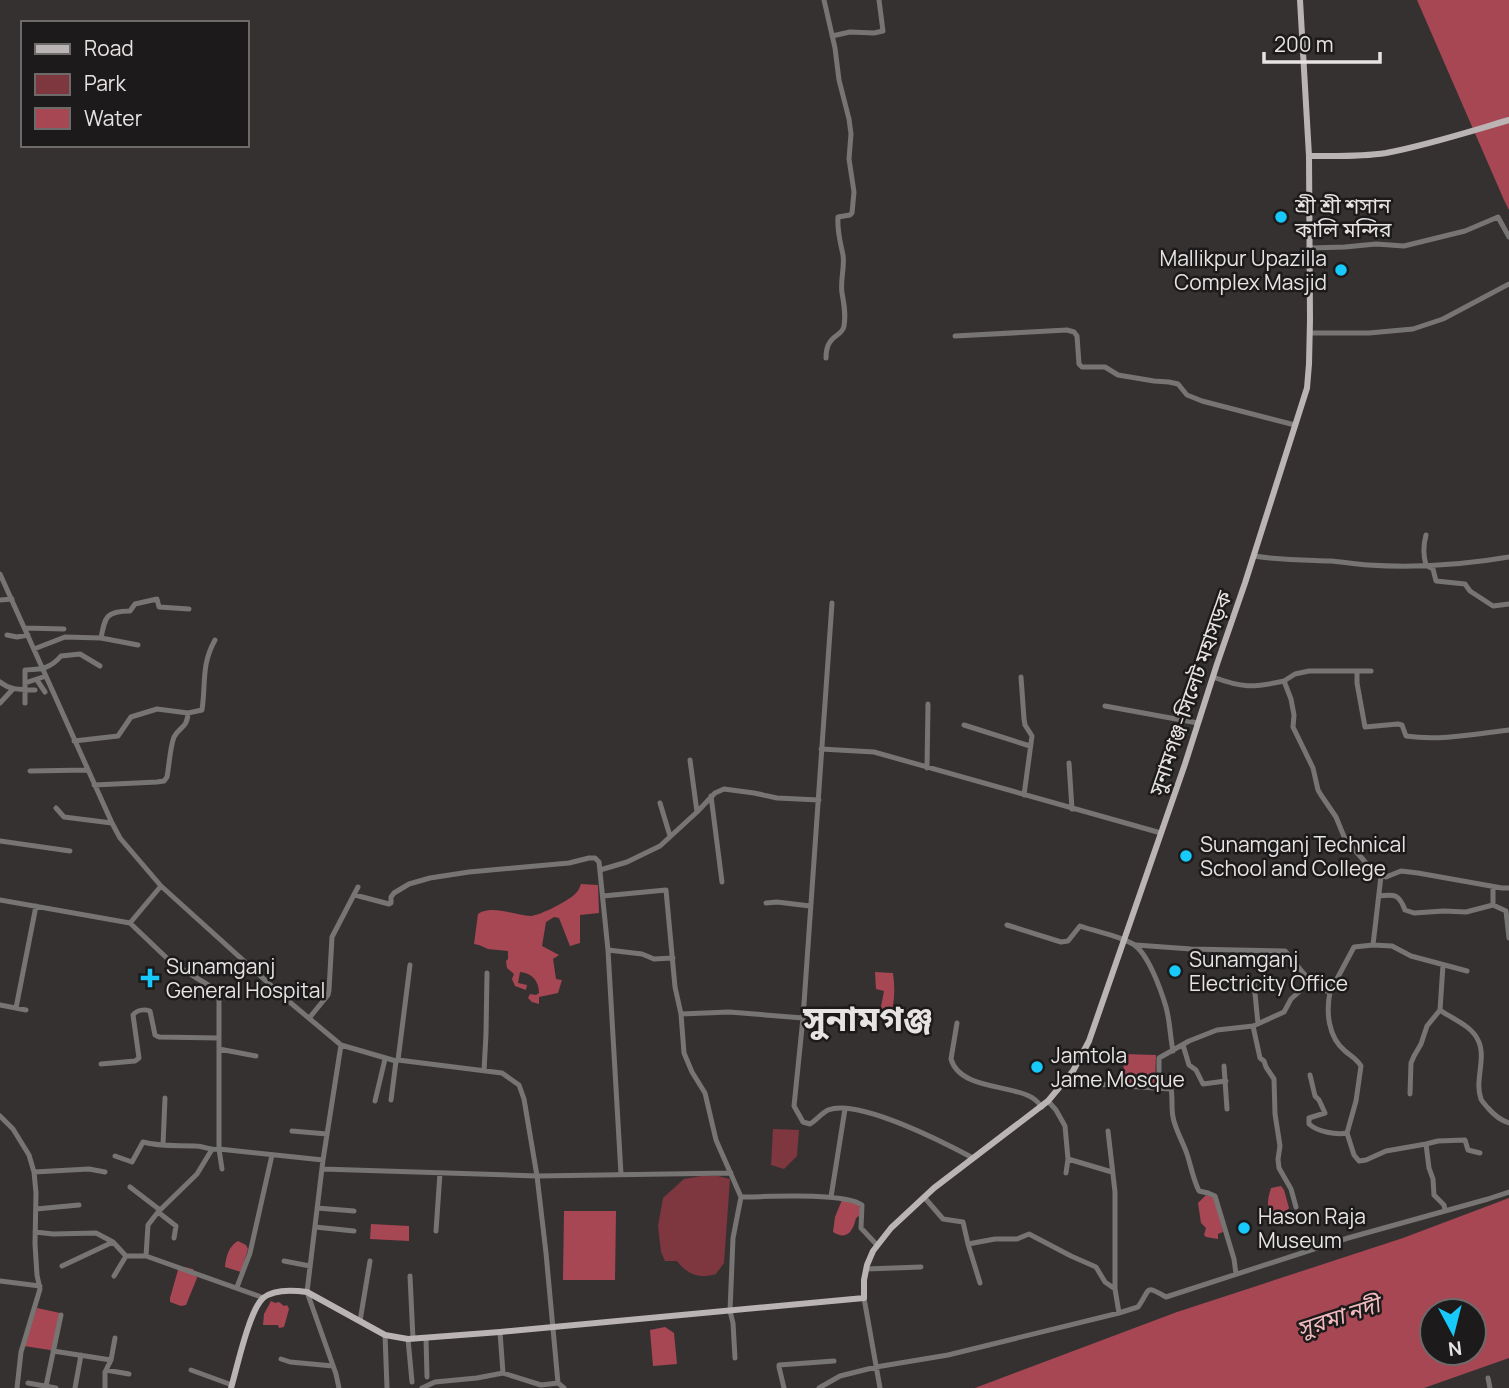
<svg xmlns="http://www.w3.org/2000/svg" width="1509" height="1388" viewBox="0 0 1509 1388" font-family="Manrope,'Noto Sans Bengali',sans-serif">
<rect width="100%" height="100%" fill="#363131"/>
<!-- green -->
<path fill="#7e363f" d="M773,1129l26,1 -2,26 -13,13 -13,-4z
M701,1176h17l12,3 -6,84 -8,11c-17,5 -28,1 -39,-13h-12l-4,-9 -3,-26 5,-28 21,-19z"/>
<!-- water -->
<path fill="#a84754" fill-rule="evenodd" d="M1417,0h92v210l-5,-10z
M581,884l17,1 1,28 -19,2v28l-10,3 -11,-28 -5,-1 -8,5 -4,24 17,9 -6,4 3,20 6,1 -4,13 -19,4v7l-7,-2 -4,-4 2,-4 6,1 3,-2c0,-11 -6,-20 -19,-21l-2,11 9,2 -1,5 -11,-4 -3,-7 2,-5 -7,-6 -1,-7 2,-2v-8l-20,-2 -9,-4 -5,-1 4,-30c14,-10 37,2 53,2 10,-1 37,-15 44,-22 4,-4 4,-5 6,-10z
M875,972l18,1c2,16 2,29 -3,45l-11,-1 5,-26 -8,-2z
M1124,1054l32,1 -1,29 -32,-1z
M1281,1186l3,4 5,18 -5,8 -8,1 -5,-2c-5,-10 -3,-17 0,-27z
M1206,1195l9,3 8,34 -5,2v5l-12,-2 -2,-2 2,-7 -5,-5 -3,-20z
M1509,1198v160l-85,30h-449l202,-76 226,-74zM1432,1311h42v42h-42z
M842,1200l17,5 1,3 -1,8 -3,2c-3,13 -9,23 -23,14l2,-15z
M564,1211h52l-1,69h-52z
M371,1224l38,2v15l-39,-2z
M238,1241l8,4 2,4 -7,23 -16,-5c1,-11 4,-21 13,-26z
M184,1267l9,2 4,9 -11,27 -5,1 -11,-4v-4l8,-28z
M271,1301l4,2 4,-1 5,4 3,-1 2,4 -5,18 -5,1 -1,-3h-15l1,-11z
M37,1308l23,5 -7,36 -3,1 -26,-4z
M665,1327l9,6 3,31 -24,2 -3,-36z"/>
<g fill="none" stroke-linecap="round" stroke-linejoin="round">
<!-- minor -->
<path stroke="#777474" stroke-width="5" d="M824,0l11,48 4,32 10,39 2,15 -2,25 5,33 -2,21 -2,2 -12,2c-1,15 2,23 5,38 2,12 -3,25 -1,38 2,11 4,21 2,33 -1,8 -10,9 -14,16 -3,4 -4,10 -4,16
M832,36l18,-4 24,1 9,-2 -4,-31
M1309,248l36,-1 31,-3 28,2 61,-15 33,-14 11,20
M1310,333h59l44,-4 30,-10 66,-35
M955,336l112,-6 7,2 3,4 2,28 3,3h23l13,8 36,6 15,1 9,2 9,11 15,6 93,24
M1426,535c-3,11 -3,20 0,30l7,4 3,12 29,3 5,7 23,15 16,-2
M1254,556c25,4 50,4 76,5 13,1 25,3 38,4 47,3 95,0 141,-8
M0,574l112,249 8,15 41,48 125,113 55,46 55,16 2,-1 104,13 17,12 5,14 13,77 9,77 12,130
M0,600l12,-1
M832,603l-29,415 -9,88 9,16 7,2c6,-4 12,-11 18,-14 30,-12 117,33 145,48
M25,628l39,1
M7,635l10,2 11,-2
M101,638c4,-21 5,-27 29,-27l5,-7 22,-5 2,8 30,2
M34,649l31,-12 36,1 37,7
M1357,671v12l8,44 33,-3 4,1 4,11c34,5 69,-2 103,-6
M1021,677l3,42 1,6 7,11 -8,59
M1213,677c29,11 40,11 71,4l7,18 3,16 -1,12 20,41 5,22 3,5 15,22 9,22 29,33 12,5 15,-6 17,2 84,15h7
M37,680l8,12
M1284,681l11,-7 14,-3h62
M0,682c11,9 22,7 35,8
M25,683l21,-7
M0,703l13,-14
M25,703v-33c16,-1 25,-1 36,-14l19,-2 20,12
M1105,706l93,17
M964,725l66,21
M74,741l44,-5 13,-19 26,-8 31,4
M821,749l53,3 287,81
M690,760l7,52
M1069,763l3,46
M927,768l1,-64
M30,771l57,-1
M94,785l63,-3 7,-1 3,-4c2,-10 3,-30 7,-40 6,-11 13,-8 14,-24l14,-3c4,-27 -1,-45 13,-70
M711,796l11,86
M660,803l10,33
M56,808l8,9 48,6
M0,841l70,10
M600,870l27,-8 33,-16 37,-34 18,-19 9,-4 30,4 23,5 42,2
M1493,887v18l13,6 3,27
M355,895l34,9 2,-1v-6l3,-4 15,-9 21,-6 39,-6 100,-9 20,-5h6l4,4 9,88 13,224
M603,896l63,-6 9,97 6,27 3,39 8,19 13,21 11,47 25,57 -8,41 -3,73 3,12 2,35
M1379,896c16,-2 20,-2 26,14l9,3 30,-2 22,1 27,-7
M0,900l130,23 42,40 46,28 1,3v155l3,20
M766,903l11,-1 33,4
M130,923l31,-37
M1007,925l54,17 7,-1 12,-15c17,6 38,9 53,18 15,9 28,46 33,63 4,14 4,29 7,44
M1136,945l55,4 94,2c14,15 25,36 45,41
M1373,945l8,-69
M608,950l34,4 12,5 19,-1
M1254,983l4,41
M0,1005l26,5
M16,1008l20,-102
M1440,1010c12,9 31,15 38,30 9,18 -4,41 3,59 0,1 6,8 7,9 6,7 12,12 21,15
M681,1014l48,-2 74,6
M310,1017l18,-22 1,-5 3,-53 26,-50
M957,1023l-6,36c8,29 56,26 78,37 5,2 9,6 13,11
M1253,1026l7,32 4,3 2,6 8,12 1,35 5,32 -2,13 1,9 12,21 5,18
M1183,1045l6,20 7,5 7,14 23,-3
M219,1049l37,7
M398,1060l12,-95
M101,1064l34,-3 4,-3 -6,-43c4,-5 11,-6 17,-4l5,24 4,2 60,1
M1224,1066l3,43
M484,1071l2,-37 1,-61
M1310,1075l5,21 4,4 6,13 -16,5v6c9,8 27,11 38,9
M1064,1082l107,7c2,9 0,18 2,28 2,12 10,25 14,37 4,12 6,25 12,37l9,2 7,3 19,63 2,15
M1159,1088v-30l30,-17 28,-11 36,-4 31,-14 7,-13 19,-17
M1410,1094l1,-31 3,-7 7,-12 6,-18 13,-16 3,-45
M391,1100l5,-39
M375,1101l10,-42
M1048,1101l8,9 9,16 3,33 -2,14
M0,1116l13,13 16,26 5,17 2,21 -1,51 2,31 3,14 -19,63 -4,36
M292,1131l35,3
M1108,1131l7,61v97
M1426,1144l-40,7 -20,9 -7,1 -5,-6 -7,-22 9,-32 5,-35c-4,-7 -10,-10 -16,-15 -17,-14 -19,-39 -15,-59l24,-45 19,-2 19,1 19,10 56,15
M163,1145l2,-47
M115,1156l17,6 11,-20c17,5 35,3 53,4 9,0 14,5 23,3l104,11
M1068,1159l44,13
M322,1169l215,7 194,-3
M34,1172l55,-3 16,3
M130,1187l30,23
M741,1197c26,0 102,-5 121,8l-1,23 16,17
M831,1197l14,-88
M924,1197l19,22 20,3 5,22 27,-5h22l12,-5 42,22 25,11 9,15 10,7 4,24
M317,1208l37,3
M36,1209l43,-4
M1445,1210l-1,-5 -10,-10 -1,-16 -4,-11 -3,-24 12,-3 27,-1 3,10 12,3
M158,1212l18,14 -2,12
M315,1227l39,4
M436,1231l4,-58
M35,1232l18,2 43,-1 17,9 13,14
M968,1244l12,39
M146,1256l2,-31 10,-13 39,-38 14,-23
M284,1261l26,5
M62,1266l51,-24
M866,1269l55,-2
M114,1276l12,-20h20l118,42
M410,1276l3,63
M0,1281l40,5
M237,1287l13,-34 22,-98
M864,1298l16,90
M360,1321l10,-60
M500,1332l3,41
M385,1335l2,53
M426,1338l1,39
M408,1339l4,43
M53,1351l58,9
M281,1359l9,3 43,4
M106,1370l23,4
M191,1370l41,15
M1488,1378l2,10
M28,1383l28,5
M46,1386l15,-71
M75,1388l6,-33
M105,1388v-16l6,-12 4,-22
M339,1388l-3,-14 -29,-82 16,-132 18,-115
M422,1388l13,-6 42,-4 26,-5 38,12 17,-2 6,5
M784,1388l-5,-21v-2l55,-4
M819,1388l21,-12 36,-9 72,-12 171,-42 19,-6c13,-18 6,-23 28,-10l182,-59 140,-39 21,-7"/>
<!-- major -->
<path stroke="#bab4b5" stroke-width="6" d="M1309,156c25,0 52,1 77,-3 42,-8 82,-21 123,-33
M231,1388c6,-20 18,-77 32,-90 11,-9 30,-8 44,-6l78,43 23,4 92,-7 364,-34v-18l3,-15 6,-14 18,-23 43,-40 114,-87 25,-30 16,-30 96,-277 32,-100 28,-81 62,-195 2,-24 1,-44 -1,-164 -9,-156"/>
</g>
<!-- markers -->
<g fill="#17cafb" stroke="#1c1a1a" stroke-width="2.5">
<circle cx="1281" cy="217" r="7"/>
<circle cx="1341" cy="270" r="7"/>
<circle cx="1186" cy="856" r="7"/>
<circle cx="1175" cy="971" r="7"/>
<path d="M146.5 967.5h7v7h7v7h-7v7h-7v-7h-7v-7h7z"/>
<circle cx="1037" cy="1067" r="7"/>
<circle cx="1244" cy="1228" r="7"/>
</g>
<g text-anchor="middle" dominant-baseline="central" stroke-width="5" stroke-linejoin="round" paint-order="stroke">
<!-- poi labels -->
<g font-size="21" fill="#e7e3e3" stroke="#1c1a1a" text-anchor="start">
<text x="1295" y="205">শ্রী শ্রী শসান<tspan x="1295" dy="24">কালি মন্দির</tspan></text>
<text x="1327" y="258" text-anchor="end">Mallikpur Upazilla<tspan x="1327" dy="24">Complex Masjid</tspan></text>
<text x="1200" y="844">Sunamganj Technical<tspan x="1200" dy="24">School and College</tspan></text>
<text x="1189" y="959">Sunamganj<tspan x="1189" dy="24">Electricity Office</tspan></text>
<text x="166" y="966">Sunamganj<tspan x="166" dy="24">General Hospital</tspan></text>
<text x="1051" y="1055">Jamtola<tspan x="1051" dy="24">Jame Mosque</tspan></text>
<text x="1258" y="1216">Hason Raja<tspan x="1258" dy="24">Museum</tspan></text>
</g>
<!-- street labels -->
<g font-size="21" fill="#e7e3e3" stroke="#1c1a1a">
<text transform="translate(1190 693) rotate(-71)">সুনামগঞ্জ-সিলেট মহাসড়ক</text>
</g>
<!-- water labels -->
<g font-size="23" font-style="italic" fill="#f2bcbf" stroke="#1c1a1a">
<text transform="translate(1338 1316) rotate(-18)">সুরমা নদী</text>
</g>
<!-- town labels -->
<g font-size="35" font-weight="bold" fill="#e7e3e3" stroke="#1c1a1a">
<text x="868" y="1018">সুনামগঞ্জ</text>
</g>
</g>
<!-- legend -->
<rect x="21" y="21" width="228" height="126" fill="#1c1a1a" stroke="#6d6a6a" stroke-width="2"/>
<rect x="35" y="44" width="35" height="10" fill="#bab4b5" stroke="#6d6a6a" stroke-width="2"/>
<text x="84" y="56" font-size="21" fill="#e7e3e3">Road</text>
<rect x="35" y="74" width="35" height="21" fill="#7e363f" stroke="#6d6a6a" stroke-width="2"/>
<text x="84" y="91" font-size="21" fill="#e7e3e3">Park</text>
<rect x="35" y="108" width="35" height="21" fill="#a84754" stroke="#6d6a6a" stroke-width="2"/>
<text x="84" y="126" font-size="21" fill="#e7e3e3">Water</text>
<!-- north arrow -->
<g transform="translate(1453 1332) rotate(173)"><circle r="33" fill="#1c1a1a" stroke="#6d6a6a" stroke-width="2"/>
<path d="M0-5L12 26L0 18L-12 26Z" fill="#17cafb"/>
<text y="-10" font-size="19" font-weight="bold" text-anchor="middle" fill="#e7e3e3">N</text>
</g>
<!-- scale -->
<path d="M1264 52v10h116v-10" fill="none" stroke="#e7e3e3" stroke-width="3.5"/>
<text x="1274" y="52" font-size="21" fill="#e7e3e3" stroke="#1c1a1a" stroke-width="5" paint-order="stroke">200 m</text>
</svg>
